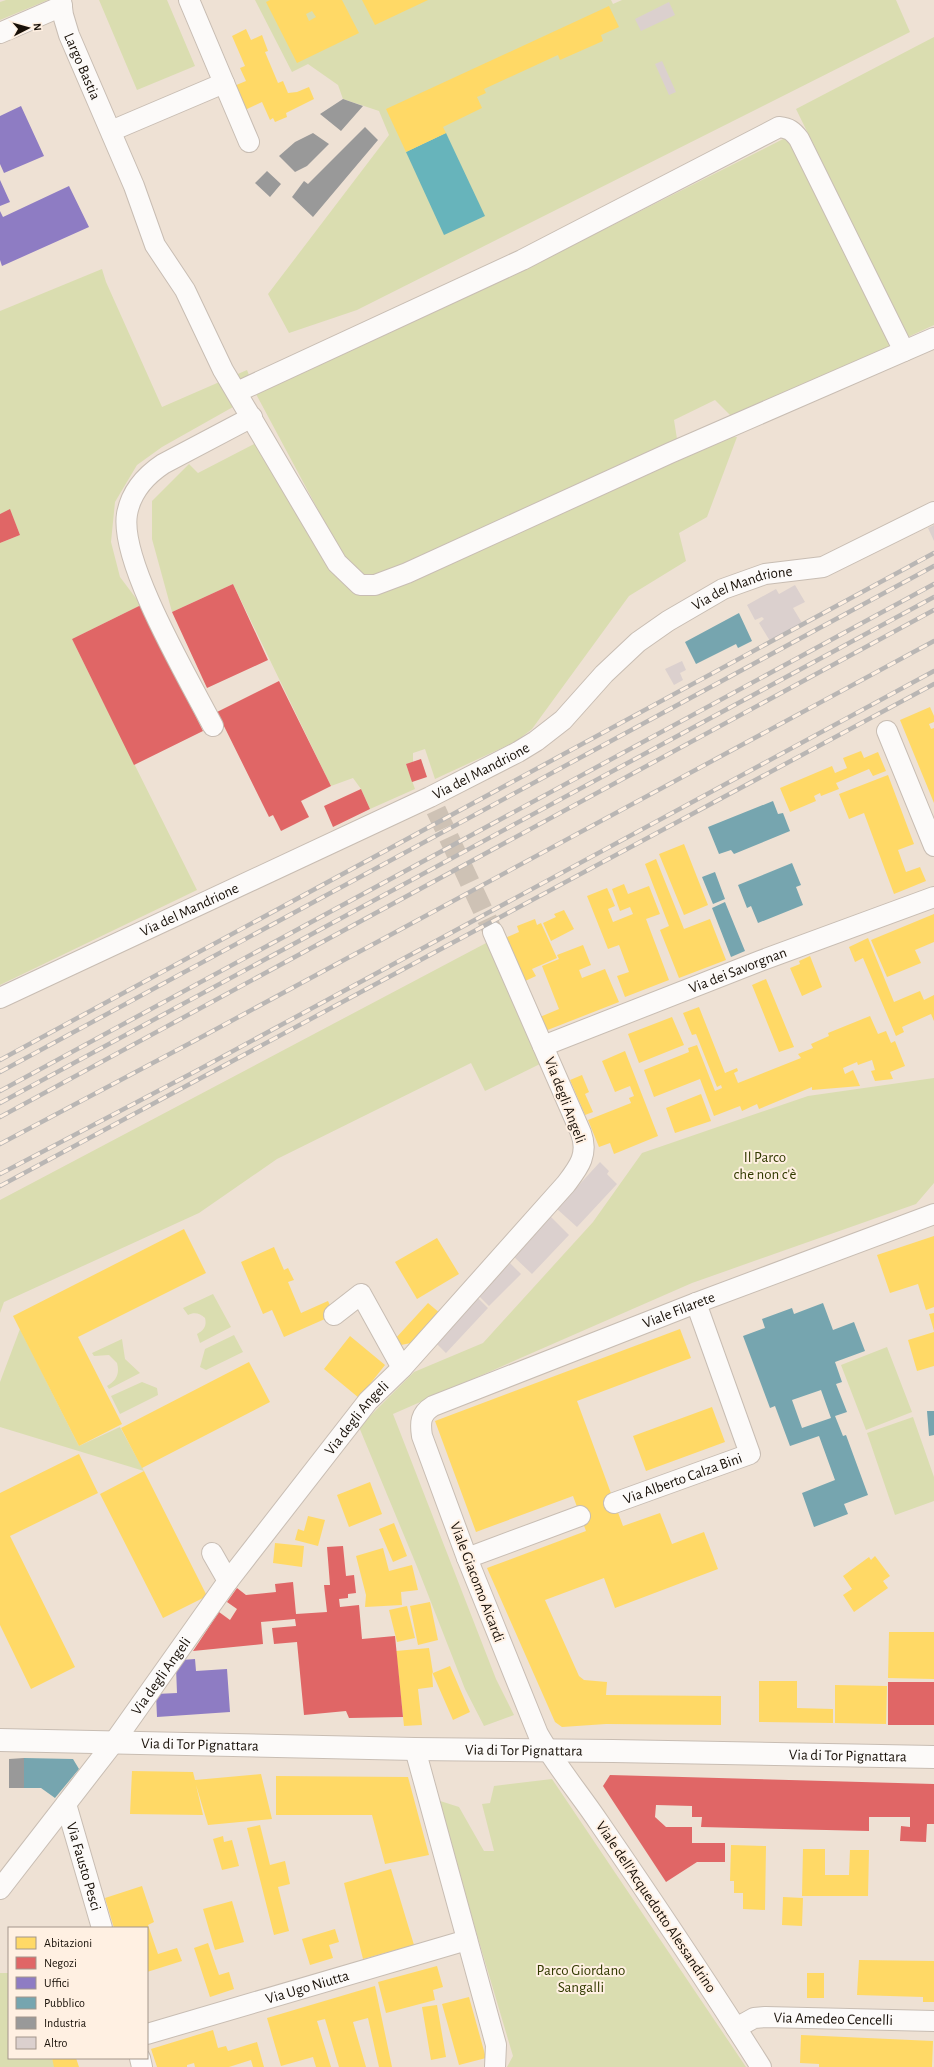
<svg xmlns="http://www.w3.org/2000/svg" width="934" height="2067" viewBox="0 0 934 2067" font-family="'Alegreya Sans',sans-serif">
<rect width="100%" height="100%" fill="#eee1d4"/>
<!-- green -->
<path fill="#daddb0" d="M6,0h42l-48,20v-18z
M99,0h68l28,66 -58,24z
M255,0h356l2,4 9,-4h274l14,32 -553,278 -68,23 -21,-39 121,-159 -10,-24 -36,-12 -5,-14 -30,-21 -16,8z
M934,37v288l-26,12 -112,-228z
M787,137l106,210 -162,69 -16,-16 -41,20 3,19 60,-2 -30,80 -28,16 7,28 -57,35 -97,133 -17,13 -80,37 -10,-30 -12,4v9l-7,2 9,25 -45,20 -9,-20 -8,-11 -22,8 -98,-202 -61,28 -20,-73v-38l37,-37 9,9 60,-31 103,148 -105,-196 -94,53 -25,18 -22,37 -4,40 9,35 21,28 -69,34 125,251 -197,95v-442l20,-8 -10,-25 -10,4v-203l102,-42 4,13 56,125 85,-37 9,23 353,-166z
M488,942l54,121 -57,28 -14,-28 -194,96 -78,54 -195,89 -4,11v-113z
M934,1078v105l-18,21 -224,79 -299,131 103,265 18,36 -30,11 -19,-37 -47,-120 -59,-142 55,-55 69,-29 110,-121 49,-69 166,-57z
M213,1294l18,33 -31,16 -3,-9c7,-4 10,-8 8,-16 -5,-5 -11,-6 -17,-3l-5,-7z
M20,1329l59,117 41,-19 24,44 -144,-44v-45z
M234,1335l9,17 -37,18 -6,-3 5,-18z
M122,1339l3,20 15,14 -31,16 -2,-3c9,-5 13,-12 10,-23l-8,-8 -15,1 -2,-3z
M887,1347l25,65 -46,18 -25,-65z
M142,1382l15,6 1,7 -38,19 -9,-18z
M913,1417l21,60v24l-39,14 -28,-82z
M552,1779l194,288h-239l6,-11 -76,-256 22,7 25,44h10l-12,-47 8,-1 4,-17z
M0,1973h9v85h43l3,9h-55z"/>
<!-- water -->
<path fill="#67b4bb" d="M446,133l39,83 -41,19 -38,-83z"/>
<!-- homes -->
<path fill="#ffd966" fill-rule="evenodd" d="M270,0h72l17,33 -62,30 -31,-61zM312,11l4,6 -7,4 -3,-7z
M362,0h66l-53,25z
M609,6l10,21 -18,8 2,6 -43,19 -2,-5 -74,34 2,4 -9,4 5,11 -39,19 3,6 -40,19 -20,-43z
M246,29l5,11 11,-5 6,16 -3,1 13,31 5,-2 5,12 9,-1 12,-5 5,12 -28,14 1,4 -12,5 -2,-4 -3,2 -8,-18 -17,8 -11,-24 12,-5 -6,-13 5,-2 -13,-30z
M930,707l4,9v6l-5,2 2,5 3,-1v75l-34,-83z
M861,751l3,7 14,-6 8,19 -13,5 -4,-7 -33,14 3,6 -18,7 -1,-3 -6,3 2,5 -26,11 -10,-24 52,-22 3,7 12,-5 -4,-10z
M888,775l26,69 -16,6 8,22 14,-5 6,14 -32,13 -30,-81 -15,6 -10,-25z
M684,844l24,61 -24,10 -25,-61z
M656,859l28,70 26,-10 16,41 -47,18 -19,-48 9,-4 -24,-62z
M624,884l4,10 21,-8 11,28 -14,5 23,61 -44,17 -8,-21 12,-4 -10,-27 -11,4 -21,-53 20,-8 8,18 -7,3 5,13 20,-8 -3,-7 -10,4 -8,-22z
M564,910l10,19 -23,12 -8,-18 13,-6 -2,-3z
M934,914v28l-19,8 6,13 -34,14 -16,-37z
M535,919l2,6 4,-2 16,35 -25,11 4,7 -13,6 -18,-44 14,-6 -2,-6z
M868,938l26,64 26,-11 4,9 10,-5v26l-3,-7 -29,13 2,5 -8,4 -33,-78 -8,4 -6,-15z
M583,945l8,20 -12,5 3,8 23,-9 14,33 -74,29 -5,-14 19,-8 -17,-43 17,-7 -2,-4z
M810,956l12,31 -20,9 -12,-28 10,-4 -1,-3z
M766,979l28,68 -15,5 -27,-67z
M699,1007l26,66 12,-5 1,3 -4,2 4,10 63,-25 -3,-4 15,-6 -2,-4 18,-8 -1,-3 42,-17 8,18 8,-3 5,12 4,-2 10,25 -15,6 3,7 -18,2 -4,-10 4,-1 -3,-10 -14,5 -1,-3 -14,6 2,6 8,-4 7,16 -48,4v-3l-53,22 -2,-5 -15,7 -2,-5 -26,10 -14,-37 -46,18 -10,-27 45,-18 -1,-4 9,-3 18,46 7,-3 -1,-3 -4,2 -21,-53 -4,1 -9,-22z
M672,1017l12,28 -45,18 -11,-29z
M625,1051l33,85 -44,18 -4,-11 -11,4 -11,-27 43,-17 -2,-5 5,-2 -4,-10 -15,6 -13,-31z
M582,1075l7,17 -4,2 8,18 -8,3 -15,-35z
M701,1094l10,27 -36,12 -9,-25z
M184,1229l22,44 -128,64 44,87 -43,22 -66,-130z
M934,1236v71l-8,3 -8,-26 -28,9 -13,-38z
M437,1238l22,36 -42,25 -22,-37z
M274,1247l10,23 4,-2 6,12 -6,2 13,31 27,-12 6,14 -50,22 -12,-27 -9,4 -22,-52z
M428,1303l13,11 -25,28 -15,3 -6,-6z
M934,1313v18l-5,-17z
M680,1329l11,29 -114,43 46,125 37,-13 12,31 32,-12 14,37 -103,39 -11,-30 -59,22 34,76 5,4 23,2 -1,13 115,1v29l-115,-1 -44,3 -7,-5 -68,-154 99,-37 -13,-35 -97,36 -41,-111z
M934,1332v34l-17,5 -9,-31z
M350,1336l35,29 -26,33 -35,-29z
M249,1362l21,40 -128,66 -21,-40z
M712,1407l13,35 -79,29 -13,-35z
M79,1454l19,39 -88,43 65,131 -44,22 -31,-64v-132z
M144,1471l63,125 -44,22 -63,-124z
M370,1482l12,32 -33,13 -12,-32z
M308,1516l17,4 -7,26 -23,-6 3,-11 6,2z
M394,1523l13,33 -14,6 -14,-33z
M275,1543l29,3 -2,21 -29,-4z
M383,1548l6,23 23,-6 6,25 -17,2 1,13 -37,2 1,-12 -10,-39z
M875,1556l15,20 -7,5 5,7 -34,24 -11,-17 9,-6 -9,-13 26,-19 2,3z
M430,1602l8,38 -20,5 -8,-39z
M407,1606l8,32 -18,4 -8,-32z
M889,1632h45v47l-46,-1z
M429,1648l4,25 17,-7 20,46 -17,8 -21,-48 1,15 -15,2 4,36 -18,1 -8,-75z
M759,1681h38v27l36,1v14l-74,-1z
M835,1685l52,1 -1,38 -51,-1z
M132,1771l61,1 2,8 66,-6 11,45 -64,6 -12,-40 7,30 -73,-1z
M276,1776l132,1 21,78 -44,9 -13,-49h-96z
M260,1825l10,40 15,-4 5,23 -12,3 11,44 -15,4 -27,-107z
M223,1836l1,6 8,-2 7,26 -17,4 -9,-31z
M731,1845l35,1 -1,64 -22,-1v-16h-9v-12h-4z
M803,1849h22v26h24l1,-25h19l-1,46h-66z
M391,1869l23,76 -51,14 -19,-76z
M142,1886l12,36 -6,3 10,29 19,-6 5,13 -35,11v-44h-33l-9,-30z
M783,1897l20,1 -1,28 -20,-1z
M232,1901l12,41 -29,8 -12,-41z
M335,1929l4,13 -10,3 4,13 -23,7 -8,-26z
M208,1943l11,32 10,-3 5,17 -24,8 -16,-49z
M859,1960l75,1v41h-11v-5l-66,-2z
M437,1966l6,21 -10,3 2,10 -49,13 -8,-31z
M807,1973h17v25h-17z
M375,1986l17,81h-13l-11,-49 -15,4 13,45h-27l-14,-48 -8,2 14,46h-15l-3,-10 -32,9 -14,-48z
M469,1997l17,61 -27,7 -17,-61z
M437,2005l9,52 -15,3 -9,-53z
M213,2030l5,18 8,-2 2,5 29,-9 7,25h-11l-2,-7 -22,7h-34l-1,-4 -7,2v2h-30l-6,-18z
M801,2035l132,6 -1,26h-113v-3l-19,-1z
M52,2058h24l3,9h-25z"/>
<!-- shops -->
<path fill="#e06666" d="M10,509l10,26 -20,8v-29z
M233,584l35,76 -61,28 -35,-76z
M141,605l62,126 -69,34 -62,-126z
M279,681l52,105 -30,15 8,16 -28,14 -8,-16 -4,2 -52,-105z
M421,759l6,18 -15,5 -6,-18z
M361,789l9,20 -37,18 -9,-21z
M343,1546l3,30 8,-1 2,18 -8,1v4l-9,1 1,8 19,-2 3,34 33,-3 8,81 -54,1 -3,-7 -42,4 -7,-73 -23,2 -2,-16 24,-2 -1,-7 -34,3 2,22 -70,7 26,-39 11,8 7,-11 -10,-7 10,-14 9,7 30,-3 -1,-8 18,-2 3,32 31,-2 -3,-27h6l-3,-38z
M888,1682h46v43h-46z
M610,1775l324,9v40h-7l-1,18 -26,-1 1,-15 9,1v-10h-41v14l-168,-4 1,-10h-10v-11l-36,-1 -1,12 11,10h26v16h33v19h-28l-31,20 -63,-96z"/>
<!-- offices -->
<path fill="#8e7cc3" d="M21,106l23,50 -40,17 -4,-9v-48z
M0,180l10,22 -10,4z
M69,186l20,41 -87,39 -2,-6v-49l3,6z
M195,1659l1,12 31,-2 3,43 -73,5 -1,-23 21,-1 -1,-26 6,-7z"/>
<!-- public -->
<path fill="#76a5af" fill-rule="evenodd" d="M739,613l13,28 -14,7 -2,-4 -40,20 -11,-22z
M773,801l5,13 5,-1 7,18 -56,23 -3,-4 -12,4 -11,-27z
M792,863l9,22 -5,2 7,18 -45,18 -7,-17 -4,2 -9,-23z
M715,872l10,27 -12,5 -11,-27z
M725,902l20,49 -14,6 -19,-49z
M823,1303l10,27 21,-8 11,29 -30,11 7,20 -6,2 11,28 -12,4 8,20 3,-1 22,60 -24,9 4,10 -34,13 -12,-34 33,-13 -16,-44 -29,10 -15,-40 -5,2 -27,-72 22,-8 -3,-9 30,-11 2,6zM821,1390l10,28 -29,10 -10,-28z
M927,1411h7v24l-5,1z
M24,1758l49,1 6,10 -24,29 -14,-10h-17z"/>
<!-- industry -->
<path fill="#999" d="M343,99l20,7 -22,25 -21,-17z
M365,127l13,13 -65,77 -21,-20 12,-16 4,3z
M313,133l16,11 -22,22 -12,6 -16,-16 16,-14z
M267,171l14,13 -11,13 -15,-14z
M24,1758v30h-15v-29z"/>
<!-- building -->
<path fill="#dbd0ce" d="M669,2l6,13 -34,16 -6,-12z
M662,61l14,31 -7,3 -14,-31z
M934,525v16l-6,-13z
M795,585l10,17 -12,6 9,15 -32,18 -11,-18 5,-4 -2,-2 -7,3 -8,-15 29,-16 3,5z
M682,661l4,9 -6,3 3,7 -9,5 -9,-16z
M600,1162l9,9 -2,3 10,10 -40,43 -20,-18z
M550,1216l19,19 -37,39 -20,-19z
M510,1263l11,11 -32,32 -11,-11z
M478,1298l10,10 -42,45 -11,-11z"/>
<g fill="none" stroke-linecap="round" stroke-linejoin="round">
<!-- minor-tunnel -->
<path stroke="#cec2b5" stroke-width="20" stroke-dasharray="20 10" stroke-linecap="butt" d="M436,810l57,122"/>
<!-- minor casing -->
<g stroke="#c8bdb3" stroke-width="22">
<g id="minor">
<path id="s1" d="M61,0l2,15 6,20 65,151 21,59 30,45 38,80 114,193 23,22h15l32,-12 263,-120 264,-115"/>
<path d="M0,33l62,-27"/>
<path d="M224,83l25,59"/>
<path d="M111,131l113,-48 -35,-83"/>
<path d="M237,392l285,-132 257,-133c10,1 14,4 20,12l105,212"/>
<path d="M213,726c-23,-45 -94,-164 -86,-212 4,-22 18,-38 36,-50l89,-47"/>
<path d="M887,731l47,115"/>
<path id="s2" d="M0,998l430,-201 88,-45 18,-11 27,-21 41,-46 34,-32 30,-21 55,-32 42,-15 58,-7 111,-55"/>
<path id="s3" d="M543,1046l217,-85 174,-64"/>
<path d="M334,1315l27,-21 41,74"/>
<path id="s4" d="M614,1503l136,-49 -54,-151"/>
<path d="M212,1553l16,28"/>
<path d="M467,1558l113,-42"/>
<path d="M415,1749l81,296 -1,22"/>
<path id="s5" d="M66,1804l36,124"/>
<path id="s6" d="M0,1889l114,-147 114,-161 140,-180 34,-33 164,-184c12,-16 23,-29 15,-51l-88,-201"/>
<path id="s7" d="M736,2028l18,-10 11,-1 169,4"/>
<path id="s8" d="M147,2034l320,-94"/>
<path d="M140,2058l2,9"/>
<path id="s9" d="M761,2067c-52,-82 -106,-163 -161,-243 -20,-30 -44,-58 -62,-90l-71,-176 -45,-122c-2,-13 -2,-22 11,-30l263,-103 238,-89"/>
</g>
</g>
<!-- major casing -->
<g stroke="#c8bdb3" stroke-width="24">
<g id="major">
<path id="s10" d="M0,1740l415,9 198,2 321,6"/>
</g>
</g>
<!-- minor -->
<use href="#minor" stroke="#fcfaf9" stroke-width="20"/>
<!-- major -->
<use href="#major" stroke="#fcfaf9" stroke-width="22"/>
<!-- rail casing -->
<g stroke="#b9b6b4" stroke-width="4.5">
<path id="rail" d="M0,1060l934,-507
M0,1072l934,-506
M0,1091l934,-507
M0,1103l934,-506
M0,1117l934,-507
M0,1144l196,-104 738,-399
M0,1174l198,-104 736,-399
M0,1186l934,-502"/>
</g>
<!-- rail -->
<use href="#rail" stroke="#fff0e2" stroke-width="3" stroke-dasharray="9" stroke-linecap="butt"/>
</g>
<g text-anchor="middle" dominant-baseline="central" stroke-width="4" stroke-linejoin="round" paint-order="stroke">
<!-- street labels -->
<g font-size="15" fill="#181008" stroke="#fff0e2">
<text stroke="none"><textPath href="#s1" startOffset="70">Largo Bastia</textPath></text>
<text stroke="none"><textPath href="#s2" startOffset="856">Via del Mandrione</textPath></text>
<text stroke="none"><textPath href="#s2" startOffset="532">Via del Mandrione</textPath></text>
<text stroke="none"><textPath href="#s2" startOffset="209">Via del Mandrione</textPath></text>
<text stroke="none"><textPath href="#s3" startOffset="209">Via dei Savorgnan</textPath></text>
<text transform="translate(565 1100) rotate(69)">Via degli Angeli</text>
<text stroke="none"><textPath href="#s9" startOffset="1019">Viale Filarete</textPath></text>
<text stroke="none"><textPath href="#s6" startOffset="591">Via degli Angeli</textPath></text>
<text stroke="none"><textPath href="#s4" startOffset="73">Via Alberto Calza Bini</textPath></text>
<text transform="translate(477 1582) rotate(69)">Viale Giacomo Aicardi</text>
<text stroke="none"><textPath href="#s6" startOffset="267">Via degli Angeli</textPath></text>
<text stroke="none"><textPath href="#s10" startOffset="200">Via di Tor Pignattara</textPath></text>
<text stroke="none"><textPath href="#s10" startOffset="524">Via di Tor Pignattara</textPath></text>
<text stroke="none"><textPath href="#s10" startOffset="848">Via di Tor Pignattara</textPath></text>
<text stroke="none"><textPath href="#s5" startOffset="65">Via Fausto Pesci</textPath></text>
<text transform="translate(656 1907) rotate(56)">Viale dell'Acquedotto Alessandrino</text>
<text stroke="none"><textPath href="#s8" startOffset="167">Via Ugo Niutta</textPath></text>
<text stroke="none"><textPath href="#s7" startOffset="100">Via Amedeo Cencelli</textPath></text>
</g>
<!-- park labels -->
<g font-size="15" fill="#323a00" stroke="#fff0e2">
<text x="765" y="1157">Il Parco<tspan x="765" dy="17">che non c'è</tspan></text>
<text x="581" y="1970">Parco Giordano<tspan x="581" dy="17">Sangalli</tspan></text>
</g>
</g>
<!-- legend -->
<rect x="8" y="1927" width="140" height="132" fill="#fff0e2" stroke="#a3968b"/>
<rect x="16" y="1937" width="20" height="12" fill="#ffd966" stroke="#a3968b"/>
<text x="44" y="1947" font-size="12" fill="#181008">Abitazioni</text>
<rect x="16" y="1957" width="20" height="12" fill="#e06666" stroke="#a3968b"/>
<text x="44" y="1967" font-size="12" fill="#181008">Negozi</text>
<rect x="16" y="1977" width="20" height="12" fill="#8e7cc3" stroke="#a3968b"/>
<text x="44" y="1987" font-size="12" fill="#181008">Uffici</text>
<rect x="16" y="1997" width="20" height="12" fill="#76a5af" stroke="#a3968b"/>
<text x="44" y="2007" font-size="12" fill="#181008">Pubblico</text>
<rect x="16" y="2017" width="20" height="12" fill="#999999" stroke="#a3968b"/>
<text x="44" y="2027" font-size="12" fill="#181008">Industria</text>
<rect x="16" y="2037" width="20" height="12" fill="#dbd0ce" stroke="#a3968b"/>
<text x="44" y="2047" font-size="12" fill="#181008">Altro</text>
<!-- north arrow -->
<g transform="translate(28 28) rotate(84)" stroke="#fff0e2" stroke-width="3" paint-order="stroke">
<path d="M0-3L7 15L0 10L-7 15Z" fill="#181008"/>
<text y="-6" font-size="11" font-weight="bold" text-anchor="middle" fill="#181008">N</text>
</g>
</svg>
